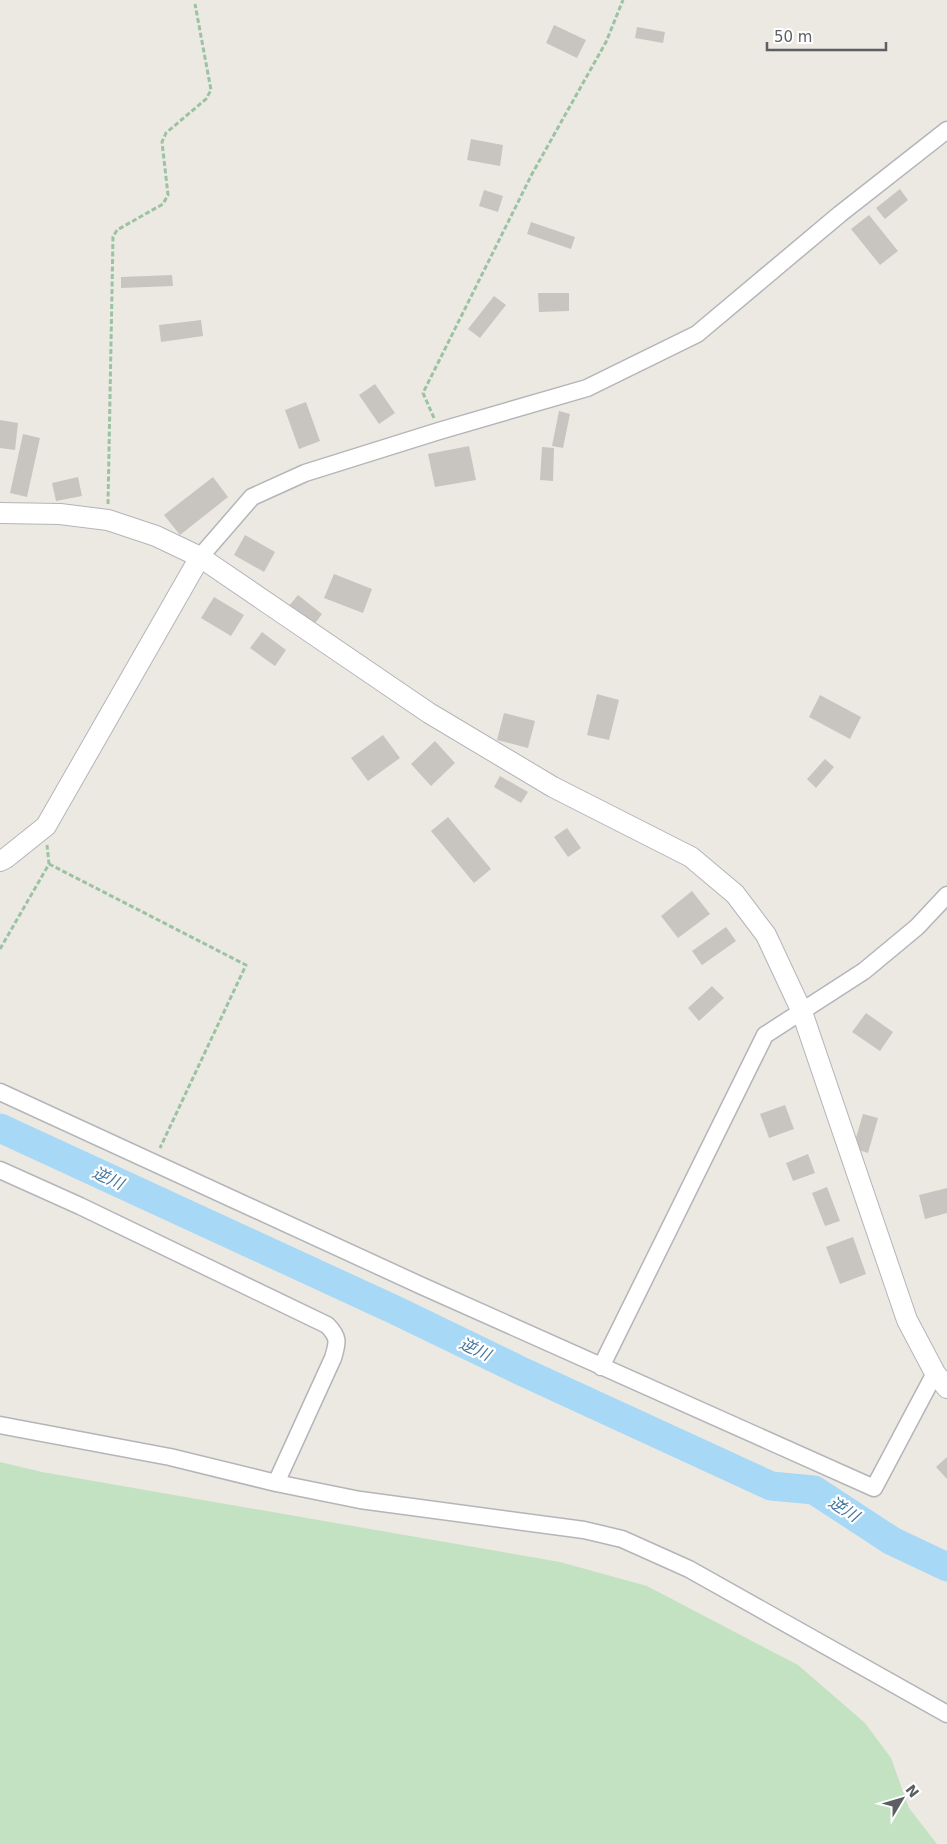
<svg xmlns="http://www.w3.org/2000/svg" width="947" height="1844" viewBox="0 0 947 1844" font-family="'DejaVu Sans','Noto Sans JP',sans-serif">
<rect width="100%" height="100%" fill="#ece9e2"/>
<!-- green -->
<path fill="#c3e2c1" d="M0,1462l42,10 518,90 87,24 151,79 67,58 26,35 18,50 28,36h-937z"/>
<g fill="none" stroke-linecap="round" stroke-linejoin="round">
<!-- river -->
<path stroke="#a7d9f7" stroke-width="29" d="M0,1128l395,182 126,61 250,115 43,4 78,51 55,26"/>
</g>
<!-- building -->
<path fill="#c8c4c0" d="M554,25l32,15 -9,18 -31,-15z
M637,27l28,5 -2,11 -28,-5z
M471,139l32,6 -3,21 -33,-6z
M900,189l8,11 -23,19 -9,-11z
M484,190l19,6 -5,16 -19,-6z
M869,215l29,36 -18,14 -29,-36z
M531,222l44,15 -4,12 -44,-15z
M172,275l1,11 -52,2v-11z
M538,293h31v18l-30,1z
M494,296l12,9 -26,33 -12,-9z
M201,320l2,16 -42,6 -2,-17z
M375,384l20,29 -16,11 -20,-29z
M306,402l14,39 -21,8 -14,-39z
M559,411l11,3 -7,34 -11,-2z
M0,420l18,3 -3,27 -15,-2z
M23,434l17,4 -13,59 -17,-4z
M469,446l7,34 -41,7 -7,-33z
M542,447l12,1 -1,33 -13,-1z
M78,477l4,19 -26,5 -4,-18z
M213,477l15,20 -48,38 -16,-20z
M245,535l30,17 -11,20 -30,-17z
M334,574l38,15 -9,24 -39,-15z
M298,595l24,19 -9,12 -25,-19z
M214,597l30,18 -13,21 -30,-18z
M262,632l24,18 -11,16 -25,-18z
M597,694l22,6 -10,40 -22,-5z
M820,695l41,22 -11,22 -41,-22z
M504,713l31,8 -7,27 -31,-8z
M383,735l17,23 -32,23 -17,-23z
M435,741l20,22 -24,23 -20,-22z
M825,759l9,8 -18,21 -9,-9z
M500,776l28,16 -7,11 -27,-16z
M448,817l43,52 -17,14 -43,-52z
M567,828l14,20 -13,9 -14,-20z
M692,891l18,23 -32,24 -17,-22z
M726,927l10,14 -34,24 -10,-14z
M712,986l12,12 -25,23 -11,-13z
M866,1013l27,19 -13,19 -28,-19z
M785,1105l9,24 -25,9 -9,-24z
M863,1114l15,4 -10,35 -15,-5z
M808,1154l7,19 -22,8 -7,-18z
M827,1187l13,34 -15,5 -13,-33z
M947,1188v25l-22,6 -6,-24z
M853,1237l13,37 -26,10 -14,-37z
M947,1457v22l-11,-12z"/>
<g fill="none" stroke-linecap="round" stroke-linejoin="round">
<!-- minor casing -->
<g stroke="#b3b5b9" stroke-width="19">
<path id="minor" d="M200,557l52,-60 53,-24 134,-42 148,-43 110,-54 143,-120 107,-84
M0,1092l422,194 452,202 61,-115
M0,1170l80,36 247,119c12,12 11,17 6,33l-57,125
M601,1367l164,-332 99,-64 53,-44 30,-32
M0,1425l170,32 106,26 84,17 224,30 38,9 67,30 258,145"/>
</g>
<!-- tertiary casing -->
<g stroke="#b3b5b9" stroke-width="22">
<path id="tertiary" d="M0,513l60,1 48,6 48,16 44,21 229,156 124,74 138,70 44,37 31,41 36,77 105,308 28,53 12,15
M0,861l6,-3 40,-32 154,-269"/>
</g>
<!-- path -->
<path stroke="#9bc3a3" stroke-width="3" stroke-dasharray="5 2.5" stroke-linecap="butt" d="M434,418l-11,-25 109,-219 74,-132 17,-42
M108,504l5,-267 4,-7 46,-26 5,-9 -6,-53 4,-9 40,-34 5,-9 -16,-86
M49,864l197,101 -86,183
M0,949l49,-85 -2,-19"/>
<!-- minor -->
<use href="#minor" stroke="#fff" stroke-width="16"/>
<!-- tertiary -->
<use href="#tertiary" stroke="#fff" stroke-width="20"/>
</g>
<g text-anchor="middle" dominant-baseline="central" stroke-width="4.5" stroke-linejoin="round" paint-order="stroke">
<!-- water labels -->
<g font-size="16" font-style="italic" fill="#43769f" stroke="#fff">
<text transform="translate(108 1178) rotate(25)">逆川</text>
<text transform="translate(475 1349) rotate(25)">逆川</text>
<text transform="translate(844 1509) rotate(33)">逆川</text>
</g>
</g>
<!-- north arrow -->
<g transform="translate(902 1799) rotate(52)" stroke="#ffffff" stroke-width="4" paint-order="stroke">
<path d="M0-4L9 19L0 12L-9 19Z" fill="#5b5e62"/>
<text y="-8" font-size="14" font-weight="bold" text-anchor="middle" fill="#5b5e62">N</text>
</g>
<!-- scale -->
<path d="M767 42v8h119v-8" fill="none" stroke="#5b5e62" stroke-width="2.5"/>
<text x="774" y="42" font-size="15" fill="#5b5e62" stroke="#ffffff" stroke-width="4" paint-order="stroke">50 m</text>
</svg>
